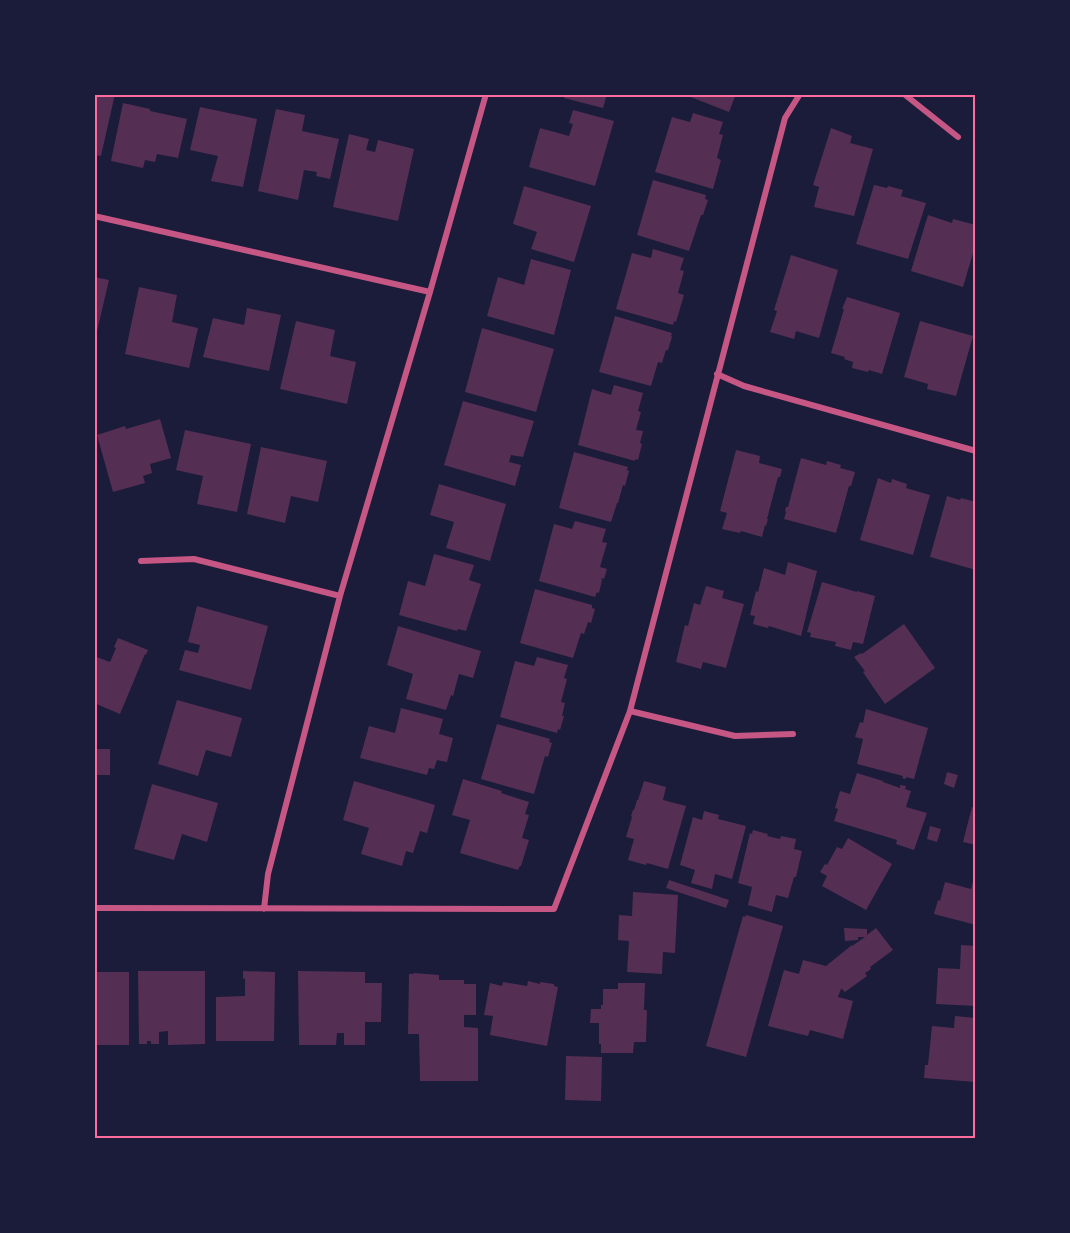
<svg xmlns="http://www.w3.org/2000/svg" width="1070" height="1233" viewBox="0 0 1070 1233" font-family="Signika,sans-serif">
<rect width="100%" height="100%" fill="#1b1b3a"/>
<!-- building -->
<path fill="#542f53" d="M94,94h21l-14,62 -7,-1z
M565,94h42l-4,14 -39,-10z
M683,94h53l-7,18z
M123,103l27,6v2l37,8 -9,39 -21,-4 -2,8 -10,-2 -2,8 -32,-7z
M200,107l57,12 -14,68 -32,-6 7,-25 -28,-6z
M276,109l29,6 -3,16 37,8 -9,40 -14,-3 1,-4 -13,-2 -6,30 -40,-9z
M573,110l41,11 -19,65 -66,-19 11,-39 29,8 4,-12 -4,-1z
M693,113l30,9 -4,12 4,1 -6,23 4,2 -8,29 -58,-17 17,-55 18,5z
M831,128l21,8 -2,7 23,6 -19,67 -40,-9 5,-20 -6,-2z
M349,134l20,5 -3,11 9,2 3,-12 36,9 -16,72 -65,-14z
M653,180l53,15 -1,4 3,1 -5,15h-2l-12,36 -52,-16z
M874,185l13,3 1,-2 15,4 -2,6 25,7 -18,56 -52,-15z
M524,186l67,20 -17,56 -43,-13 6,-17 -24,-8z
M928,215l24,8 1,-4 23,6v18l-13,44 -52,-16z
M653,249l31,9 -4,12 4,1 -6,22 6,2 -8,27 -2,-1 -1,4 -57,-16 16,-56 19,5z
M791,255l47,15 -19,68 -23,-7 -2,8 -24,-7 7,-21 -3,-1z
M531,259l40,11 -17,65 -67,-19 11,-39 26,8z
M94,277l15,3 -14,60h-1z
M139,287l38,8 -5,27 26,6 -9,40 -64,-14z
M847,297l53,16 -18,61 -13,-4 -1,2 -16,-4 1,-6 -9,-3 1,-2 -14,-4 13,-44h-2z
M247,308l34,7 -12,56 -66,-14 10,-39 31,7z
M615,316l57,17 -1,3 1,1 -4,13h-2l-4,13 -4,-1 -7,24 -52,-14z
M296,321l39,9 -5,26 26,6 -9,42 -67,-15z
M920,321l53,15 -17,60 -29,-7 1,-5 -24,-7z
M482,328l72,21 -18,63 -71,-20z
M614,385l29,8 -5,18 3,1 -5,18 7,1 -3,12 2,1 -4,16 -3,-1v2l-57,-16 14,-56 19,6z
M463,401l71,20 -11,36 -12,-2 -2,7 12,3 -6,21 -71,-21z
M160,419l11,39 -21,6 2,9 -9,3 2,7 -32,9 -16,-57 28,-9 1,3z
M185,430l66,14 -14,68 -40,-8 6,-28 -27,-6z
M261,447l66,14 -9,41 -27,-6 -6,27 -38,-9z
M736,450l24,6 -1,7 23,6 -2,8h-2l-11,42h1l-2,7 -1,-1 -3,12 -21,-6 -1,2 -18,-4 5,-16 -7,-2z
M574,452l54,15 -1,3 2,1 -4,15 -2,-1 -5,18h-1l-6,19 -52,-14z
M801,458l25,7 1,-4 14,4 -1,3 15,4 -4,14h-2l-13,47 -52,-14 2,-7 -1,-1 1,-4h2z
M878,478l13,5 1,-4 15,5 -1,4 24,7 -17,60 -53,-15z
M439,484l67,20 -16,57 -44,-13 8,-26 -24,-7z
M947,496l13,4 1,-2 15,4v68l-46,-13z
M575,521l31,8 -4,13 5,1 -7,24 7,2 -3,10 -3,-1 1,2 -3,13 -2,-1 -2,5 -56,-16 15,-57 18,5z
M434,554l40,11 -5,15 12,4 -15,47 -8,-2 -1,2 -58,-16 9,-34 17,5z
M788,562l29,9 -16,65 -32,-10 -1,2 -15,-4 2,-8 -5,-1 6,-24 2,1 6,-24 21,7z
M822,582l35,10v-1l18,5 -12,48 -10,-2 -2,8 -16,-4 1,-4 -26,-5 1,-4 -4,-1z
M706,586l18,5 -2,7 22,6 -18,64 -23,-6 -2,7 -25,-7 9,-37 3,1 6,-23 6,2z
M535,589l57,16v3l3,1 -4,14 -3,-1 -4,12 -3,-1 -8,25 -53,-15z
M197,606l71,20 -17,64 -72,-20 6,-20 13,3 2,-8 -12,-3z
M904,624l31,44 -50,36 -12,-17 -10,-15 2,-1 -11,-14 7,-4 1,1z
M398,626l83,25 -8,27 -14,-4 -6,22 -2,-1 -5,15 -40,-11 7,-25 -26,-9z
M118,638l30,12 -2,5 -1,-1 -25,60 -26,-11v-47l16,6 6,-14 -2,-1z
M537,657l31,8 -4,13 3,1 -6,23 4,1 -3,13h2l-4,14 -2,-1 -1,4 -57,-16 15,-56 19,5z
M177,700l65,18 -11,39 -25,-7 -8,26 -40,-12z
M401,708l42,11 -4,15 14,4 -6,24 -10,-2 -3,9 -5,-1 -2,7 -67,-17 9,-32 26,7z
M866,709l62,19 -14,51 -8,-2v2l-4,-1 1,-2 -46,-12 6,-25 -8,-2 5,-15 3,1z
M497,724l53,15 -1,3 3,1 -4,14 -3,-1 -11,38 -53,-15z
M94,749h16v26h-16z
M947,772l11,3 -4,13 -10,-4z
M857,773l26,8v1l17,6v-3l6,1 -1,3 6,2 -5,16 21,6 -13,37 -18,-6 1,-4 -63,-19 4,-12 -3,-1 5,-17 10,3z
M463,779l39,12 -1,2 28,9 -4,12 4,1 -7,23 7,2 -8,26h-1l-2,4 -58,-17 10,-33 -18,-5z
M354,781l81,24 -8,28 -7,-2 -7,22 -7,-2 -4,15 -41,-12 8,-26 -26,-8z
M644,781l22,6 -3,13 23,6 -18,63 -21,-6 -1,2 -18,-5 6,-21 -8,-2 6,-20 -1,-1 2,-6h1l3,-10h1z
M152,784l66,19 -11,39 -25,-8 -8,26 -40,-11z
M972,807l4,1v37l-13,-3z
M704,811l15,4 -1,4 28,7 -14,53 -17,-5 -3,15 -21,-6 4,-13 -15,-5 13,-48 9,3z
M930,826l11,3 -4,13 -10,-3z
M753,830l15,4 -1,2 13,3 1,-3 15,3 -2,10 8,2 -6,26h-2l-6,21 -12,-3 -4,17 -24,-7 4,-18 -14,-4 12,-50 2,1z
M848,838l44,26 -26,46 -44,-24 5,-10 -7,-4 5,-8 2,1 10,-18 5,2z
M975,874l1,51 -42,-11 4,-14 2,1 5,-19 26,7z
M669,880l60,20 -3,8 -60,-20z
M633,892l45,3 -3,58 -12,-1 -1,22 -35,-2 2,-31 -11,-1 1,-25 13,1z
M746,915l37,11 -37,131 -40,-11 37,-130 2,1z
M844,928l23,1v6l9,-7 17,22 -23,17 1,2 -6,4 2,3 -22,16 -3,-3h-1l-3,8 15,4 -10,38 -33,-9 -2,6 -40,-10 16,-56 15,4 4,-14 23,6 26,-21v1l13,-9h-7v3l-13,1z
M961,945l15,1v60l-40,-2 2,-36 22,1z
M138,971h67v73l-37,1v-14l-9,1v12h-8v-3h-4v3h-8z
M243,971l32,1 -1,69h-58v-44l29,-1v-18l-2,1z
M298,971l67,1v11h17l-1,39h-16v23h-21v-12h-7l-1,12h-37z
M94,972h35v73h-35z
M414,973l25,2v5h25v4h12v31h-12v12l14,1v53h-58l-1,-47h-11l1,-60h4z
M528,981l12,3v-2l14,2v2l4,1 -11,59 -57,-11 3,-19 -9,-1 6,-32 12,3 1,-4 24,4z
M618,983h27l-1,27h3l-1,32h-12l-1,11h-32v-9h-2v-21h-9l1,-14h10v-4h2v-16h15z
M955,1016l21,2v64l-52,-4 1,-13h3l4,-39 22,2z
M566,1056l36,1 -1,44 -36,-1z"/>
<g fill="none" stroke-linecap="round" stroke-linejoin="round">
<!-- minor -->
<path stroke="#c65784" stroke-width="6" d="M904,94l54,43
M94,216l336,76
M717,374l27,12 232,65
M141,561l53,-2 146,37
M630,711l105,25 58,-2
M94,908l460,1 76,-198 155,-593 15,-24
M264,909l4,-35 72,-278 90,-304 56,-198"/>
</g>
<!-- border -->
<rect width="1070" height="1233" fill="none" stroke="#1b1b3a" stroke-width="192"/>
<rect x="96" y="96" width="878" height="1041" fill="none" stroke="#ff6b9d" stroke-width="2"/>
</svg>
